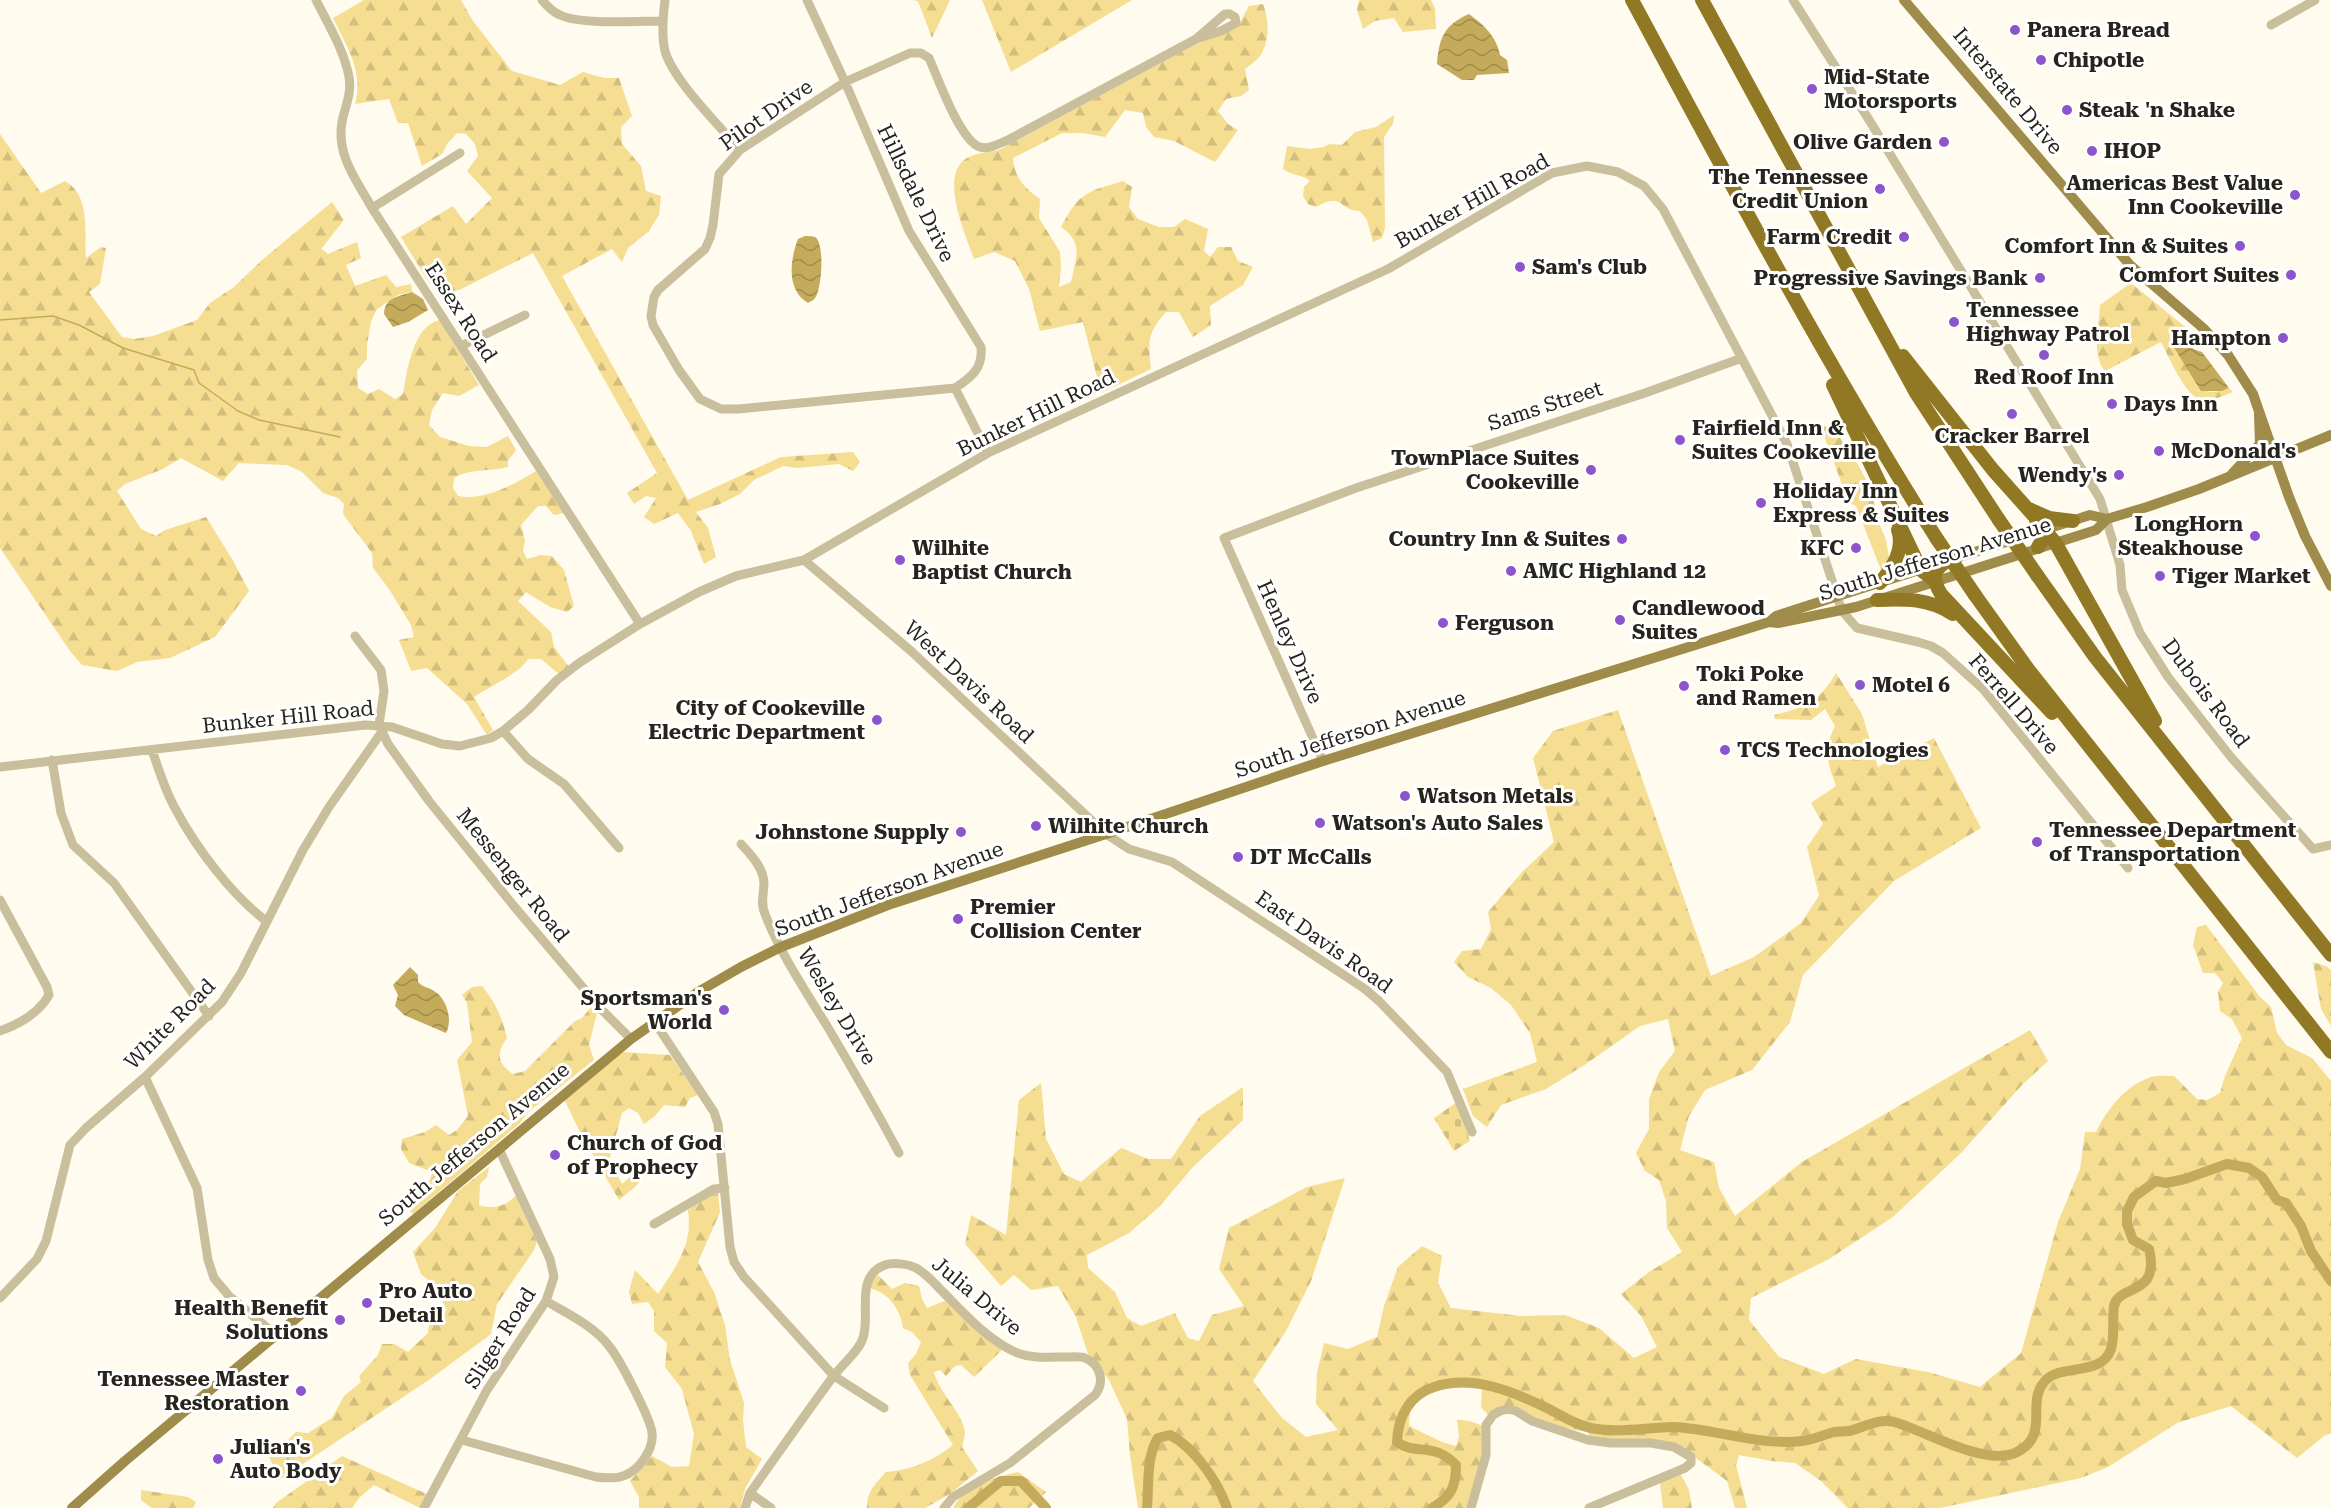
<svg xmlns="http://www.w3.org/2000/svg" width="2331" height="1508" viewBox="0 0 2331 1508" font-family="'Roboto Serif',serif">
<defs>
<pattern id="forest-firs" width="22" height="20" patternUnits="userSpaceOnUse" patternTransform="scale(1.5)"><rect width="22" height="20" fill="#f5dd92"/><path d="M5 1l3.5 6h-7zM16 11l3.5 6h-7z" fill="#d2be7d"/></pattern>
<pattern id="cemetery-stones" width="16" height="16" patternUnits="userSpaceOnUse" patternTransform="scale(1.5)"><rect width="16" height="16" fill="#f5dd92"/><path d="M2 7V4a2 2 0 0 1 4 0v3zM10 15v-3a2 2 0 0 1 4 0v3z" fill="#d2be7d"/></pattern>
<pattern id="water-waves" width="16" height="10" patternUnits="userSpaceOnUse" patternTransform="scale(1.5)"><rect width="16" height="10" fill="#c4ab5b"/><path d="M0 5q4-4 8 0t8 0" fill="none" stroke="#9f8b4a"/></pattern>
</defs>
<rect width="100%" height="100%" fill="#fffbee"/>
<!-- grass -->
<path fill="#f5dd92" d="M1878,520l8,20 4,23 -7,12 -20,-51z"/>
<!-- forest -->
<path fill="url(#forest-firs)" d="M364,0h97l12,21 39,50 48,14 23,-13 21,6h15l13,38 -11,11 1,17 19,22 5,25 15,5 -2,19 -11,17 -20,16 -6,14 -10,-13 -50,27 126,224 93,-43 72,-5 7,10 -7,9 -14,-7 -42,4 -14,-2 -29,14 -14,14 -20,10 -24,8 12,16 8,29 -12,7 -13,-33 -13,-18 -24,11 -10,-7 12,-19 -10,-2 -12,8 -7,-11 30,-20 -124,-220 -74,37 -19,4 -14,-16 -25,-41 52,-31 13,18 26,-26 -25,-27 11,-15 -3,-12 -9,-10 -9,-1 -10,11 -5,10 -20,12 -14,-43h-10l-9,-24 -34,5c9,-33 -8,-56 -22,-86z
M912,0h38l-18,38 -14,-37z
M982,0h150l-121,72z
M1359,0h72l4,8 1,21 -33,3 -9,-14 -19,3 -12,8 -6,-19z
M1263,4c6,16 7,37 -3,52 -4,5 -10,9 -15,13l4,21 -8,6 -15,3 -8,12 10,13 10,6 -23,32 -41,-21 -20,-4 -8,-10 -3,-14 -18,-3 -20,27 -22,-4h-21l-49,25c1,19 12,31 27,41l-1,19 21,34 1,15 -2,20 12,-5c5,-24 13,-39 -10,-55 19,-36 26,-35 62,-46l9,6 -3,20 9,12 21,8h15l11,-8 23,10 -4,22 6,6 8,-10h13l7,14 15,6 -10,18 -33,21 1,19 -18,12 -14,-25h-13c-19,21 -18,29 -15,57l-50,24 -18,-71 -43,9 -11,-42 -14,-28 -21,-9 -20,7c-8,-24 -36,-84 -7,-101 9,-5 23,-6 32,-8l197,-106 41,-16 12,-22z
M1394,115l-1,8 -9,14 1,91 -3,10 -9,4 -6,-22 -7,-9c-22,0 -16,-20 -44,-4l-8,-3 -5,-8 1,-9 6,-6c-8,-7 -18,-5 -27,-12l4,-23 23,3 13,-2 7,-3 12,1 13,-13 21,-5z
M0,134l41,59 24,-12c26,15 19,51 21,77l15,-11 5,1 -6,36 -11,8 33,45 12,2 19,-3 44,-16 13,-17 24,-16 28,-27 70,-58 12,18 -23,29 7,5 29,-12 4,16 -15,7 9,21 31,-11 10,12 15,-3 1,8 -14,3 -21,14 -6,12 -4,24v14l-10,11 1,18 10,6 11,-5 16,10 8,-5c4,-23 10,-69 37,-74l39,65 -20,11 -16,-3 -11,17 -3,15 11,12 29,9 18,1 21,-11 8,14 -8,11v6c-18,5 -38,1 -54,11l-1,10 5,8c27,5 55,-11 78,-25l28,42 -10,2 -8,-9h-8l-17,19 4,16 -2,10 4,8 14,-4 11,1 12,14 10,36 -7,6 -17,-5 -24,-15 -8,9 33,31 3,15 15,20 -9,8 -19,-16h-13c-9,15 -38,27 -54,38l19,33 -6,5 -20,-31 -40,-36 -16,3 -12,-31 15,-3 -3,-12 -22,-36 -16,-21 -1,-15 -29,-39 1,-10 -6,-6 -15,-5 -21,-21 -15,-7 -48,-2 -16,18 -42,-23 -18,11 -38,15 -8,7 24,38 15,7 9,-6 41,-13 26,42 17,32 -34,46 -45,21 -33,4 -20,9 -35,-6 -12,-14 -70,-103z
M2131,283l69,56 -7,10 -5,-7 -15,4 36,46 13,-1 7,-3 4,4c-10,4 -22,10 -33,7 -14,-2 -32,-44 -39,-57l-56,29c-14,-18 -6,-44 -5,-66z
M1834,423l15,34 8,6 14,26 7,31 -15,4 -7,-18 -7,-3 -28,-75z
M1836,673l26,41 16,53 56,-29 47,90 -87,53 -91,94 -13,47 -38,48 -47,20 -16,26 -9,34 34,12 5,26 16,28 67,-54 228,-132 18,31 -27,25 -59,66 -69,65 -64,42 -78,39 -2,22 30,37 45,17 32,-15 72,13 52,15 41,-34 37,-131 22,-53 5,-37h11c12,-24 29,-46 55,-55 7,-2 16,-1 23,-1l23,23 10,1 13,-7 5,-17 17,-38 -10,-19 -12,-8 -2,-19 5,-9 -8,-10h-12l-10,-28 4,-18 9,-2 54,72 11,10 6,26 9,12 26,13 19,23v352l-7,3 -27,22 -66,-52 -54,17 -69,44 -27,11 -141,30h-92l-27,-27 -26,-18 -23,-2 -33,-6 -3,10 11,43h-12l-8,-27 -47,-35 -89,-8 -4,-6 -40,-8 -33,-15 -25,7 -8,-9 1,-19c-23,-2 -58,-1 -71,23 -2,4 -2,10 -2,15l33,16 14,4 3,-10 -2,-16 13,1 13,5 -2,37 -13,45h-330l-8,-53 -3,-36 -18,-39 -21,-26 -12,-37 -18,-31 -27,4 -17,-15 -13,11 -36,-42 6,-29 35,20 13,-135 22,-17 5,56 18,35 17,8 40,-34 27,11h23l29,-43 43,-29v33l-50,47 -34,40 -30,26 -42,22 1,13 27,24 12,26 14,8 34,-13 13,25 11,3 13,-26 32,-9 -25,-37 10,-41 78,-41 38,-9 -34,103 -25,50 -33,50 28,36 25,20 32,-7 -22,-26 1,-31 7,-30 24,6 29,-12 7,-31 14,-39 24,-21 20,10 -4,27 13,25 69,8 45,-1 34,13 35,30 23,-11 -16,-31 -20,-22 28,-22 33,-20 -15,-24 -1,-27 -7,-21 -14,-9 -9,-18 13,-24v-30l10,-27 16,-21 -7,-32 -28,7 -54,38 -40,25 -45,16 -14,22 -14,-11 -10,-27 74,-27 -7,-29 -19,-28 -20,-17 -23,-11 -14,-15 8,-11 19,-2 10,-20 -3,-17 34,-40 32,-30 -21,-84 20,-27 65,-21 93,266 43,-19 47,-34 18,-27 -12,-49 16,-23 -12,-21 25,-17c-9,-25 -13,-35 -1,-60l-10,-17 -14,11 -36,-1 -1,-4c31,-7 46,-14 62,-42z
M2313,962l13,4 5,4v56l-10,-17z
M482,986c13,16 20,31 25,52 -11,15 -10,25 6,36l12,-3 50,-50 7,-3 10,-12 5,7 -8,32 5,15 -67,53 -7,10 -107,91 -7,-7c7,-14 24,-18 26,-35l-23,-9 -8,-14 1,-10 23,-7 11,-7 13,10 8,-5 11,-14 -11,-56 15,-18 -5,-39 -5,-8 10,-8z
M621,1052l49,3 28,40 -8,3 -5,9 -21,-2 -9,11 -11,8 -6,-11 -9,-5 -7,5 -13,47 13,24 20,-18 5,6 -12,15 -16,13 -37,-64 -18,-37z
M489,1167l-2,10 -7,7 -1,21c14,5 28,1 37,-10l21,47 -3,8 -37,54 -6,30 -58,43 -154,103 -15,-35 2,-5 6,11 8,2 9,-5 -1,-8 8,-8 12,1 24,-15 12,-22 17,-14 -2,-6 19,-21 4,-11h12l14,8 20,-19 1,-9 18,-14 -13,-25 -13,-11 -8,-22 22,-24 23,-37z
M718,1193l2,19 -22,50 16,30 11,33 5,35 14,43 -1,17 3,27 16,12 -17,30 -5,19h-101v-11l-9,-16 22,-25 20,11 17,-1 5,-32 -12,-45 -17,-22 2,-24 -13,-12v-20l-6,-9 -16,2 -3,-13 6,-21 23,24c19,-29 35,-49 30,-84l23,-15z
M878,1275l14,14 13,-6 14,3 3,13 5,9 20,-8 18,20 37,30 -28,27 -13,-12 -6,1 -9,10 -6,-6 -6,2c5,21 28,40 31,60 0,4 -2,11 -3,15l16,24 -28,23 -25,14h-58c-1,-16 9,-25 19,-36 26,-2 47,-11 67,-27l-43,-70 -2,-12 8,-9 5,-12 -9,-10 -9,-4c-3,-19 -14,-35 -33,-40l2,-8z
M342,1456l87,39 -9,13 -46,-23 -15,13 -7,10h-79l3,-5z
M1018,1472l28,20 -17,16h-76c13,-24 41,-30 65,-36z
M1680,1473l9,17 3,18h-29l-3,-25z
M141,1490l47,7 8,5 -3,6h-41l-11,-8z"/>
<!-- cemetery -->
<path fill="url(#cemetery-stones)" d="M1457,1102l13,39 -16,10 -20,-33z"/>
<!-- water -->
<path fill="url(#water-waves)" d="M1469,14c14,10 28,23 31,41l7,5 2,13 -32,2 -3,5h-12l-25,-16c2,-26 7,-39 32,-50z
M805,236c3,0 7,0 10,1 10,6 7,52 0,61 -2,3 -4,3 -7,5 -22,-13 -18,-43 -10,-64z
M412,292l11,7 5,11 -20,12 -15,5 -9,-13c1,-18 15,-17 28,-22z
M2174,338h7l7,4 5,7 9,3 27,36 -7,3h-21l-28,-45 -1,-6z
M410,967l8,8v7c7,7 9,4 16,9 13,7 19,30 12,42l-42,-18 -9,-9 3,-11 -5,-10z"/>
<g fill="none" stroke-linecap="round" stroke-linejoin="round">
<!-- stream -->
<path stroke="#c4ab5b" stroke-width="1.5" d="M0,320l53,-4 26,9 44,23 71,22 5,13 39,28 21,9 81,17"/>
<!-- river -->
<path stroke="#c4ab5b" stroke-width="10" d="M968,1508l33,-27h20l25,27
M1147,1508c2,-23 -1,-51 11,-70l12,-3c25,13 48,47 57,73
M1432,1508c19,-11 24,-21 24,-43 -23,-24 -40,-9 -59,-23 1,-25 12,-47 37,-55 39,-13 80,5 115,22 15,8 31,18 48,20 25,4 52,-2 77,-2 43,2 84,19 128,14 11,-1 21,-6 32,-9 6,-1 13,0 19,-2 13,-4 27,-12 41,-8 30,8 93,46 123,30 34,-17 8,-49 28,-71 16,-18 57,-4 66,-32 4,-13 1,-29 3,-43 4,-22 47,-9 35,-57l-16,-9 -6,-16v-13l7,-14 22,-16 10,2 19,-4 42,-15 22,4 13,9 15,23 9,3 15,23 10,25 20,30"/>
<!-- minor -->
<path stroke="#c9bf9d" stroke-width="9" d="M316,0c12,24 28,50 33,77 3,17 -4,29 -7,45 -6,33 15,59 30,86l268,416
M542,0c5,6 11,12 18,15 21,10 78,6 103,6
M665,0c-2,16 -4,35 0,51 8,29 54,74 75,99
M807,0l38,82 64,149 72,116c2,21 -9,30 -26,41l33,65
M1793,0l78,123 229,376 20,66 2,25 18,43 28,44 62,79 83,93 18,-4
M2271,25l44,-25
M372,208l88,-55
M461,346l64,-31
M955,388l-217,21h-17l-21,-10 -21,-29 -26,-45 -2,-9 3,-19 4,-7 47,-41 5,-11 3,-13 6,-51 21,-24 105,-68 65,-29h11l8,5c9,20 31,83 51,89 9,3 20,-4 28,-7l188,-101 25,-8 15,-8 -1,-6 -5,-3h-5l-29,25
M804,560l107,91 195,183 23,15 43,13 193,127 14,12 68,71 25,60
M355,636l26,34 3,21 -5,34 9,19 41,57 84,104 88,104 30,30
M503,731l25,28 36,25 55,64
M152,750c7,20 13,41 24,60 21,39 55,84 90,111
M52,760l9,53 12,32 41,38 95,133
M1323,761l-99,-223 132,-50 289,-95 97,-35
M0,767l365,-42 27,2 50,17 18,2 31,-8 12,-7 25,-21 29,-30 22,-17 61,-39 59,-32 37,-16 68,-16 184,-107 400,-184 164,-96 35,-7 31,6 26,14 19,23 124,235 55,167 15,17 61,14 13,4 12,7 40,36 145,179
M741,844c10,11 22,23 23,39 0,11 -4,20 1,31 15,39 40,76 62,112 25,42 49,84 72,127
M0,900l47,87 2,8c-11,19 -29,29 -49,36
M654,1021l60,91 4,12 12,123 4,15 10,15 90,99 50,32
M145,1077l52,111 11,72 6,18 15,18 47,39
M654,1224l60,-35 11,-1
M0,1298l37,-39 9,-18 24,-96 16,-17 59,-51 77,-75 19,-29 62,-123 26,-43 52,-74
M462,1440l134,37c9,1 19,2 27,-1 16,-5 31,-27 29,-43 -1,-14 -33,-75 -43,-87 -15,-20 -41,-32 -63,-45
M750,1493l21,15
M424,1508l63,-118 59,-89 8,-24 -4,-18 -51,-110
M745,1508l5,-15c27,-38 54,-77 82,-115 9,-13 26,-25 31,-40 8,-23 -9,-62 22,-73 8,-3 23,-1 31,3 11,6 19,16 27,24 21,21 43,46 70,59 16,8 36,6 54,6 5,0 13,-1 18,1 16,7 20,24 10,37l-85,68 -57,34 -9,11
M1471,1508l15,-53v-30l7,-10 7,-4 8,-2 8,2 16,10 56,19 23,3h40l23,4 17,10v6l-6,5 -96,40"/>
<!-- major -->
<path stroke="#9f8b4a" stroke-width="10" d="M1904,0l226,265 73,63 25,27 25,39 36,103 16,39 26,50
M2232,474l28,-30 -1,-30
M1769,622l7,-6 314,-101 17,4 40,-12 52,-18 132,-54
M72,1508l53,-47 506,-422 67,-47 43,-25 40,-20 107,-42 218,-71 217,-73 446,-139 9,1 78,-16 240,-77 11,-11"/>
<!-- highway -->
<path stroke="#907824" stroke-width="14" d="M1632,0c98,182 194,364 305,539
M1702,0l214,393 83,127
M1903,356l90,114 42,47 8,22 -5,8
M1833,385l88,185 14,11
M2029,509l20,9 24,3
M2041,532l7,2 7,8 100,179
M1946,562c-15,9 -13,19 -5,32l111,119
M2037,575l58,82 236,298
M1880,583c12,-15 25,-33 18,-53
M1975,595l53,74 303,383
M1877,600c28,-1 51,-2 76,14"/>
<!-- highway-bridge -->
<path stroke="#907824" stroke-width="14" d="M1999,520l38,55
M1937,539l38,56"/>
</g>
<!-- markers -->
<g fill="#8d55cc" stroke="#fff" stroke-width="2">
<circle cx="2015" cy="30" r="6"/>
<circle cx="2041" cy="60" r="6"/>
<circle cx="1812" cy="89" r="6"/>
<circle cx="2067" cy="110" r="6"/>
<circle cx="1944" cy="142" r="6"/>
<circle cx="2092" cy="151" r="6"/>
<circle cx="1880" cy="189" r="6"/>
<circle cx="2295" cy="195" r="6"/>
<circle cx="1904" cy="237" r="6"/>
<circle cx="2240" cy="246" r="6"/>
<circle cx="1520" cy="267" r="6"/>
<circle cx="2291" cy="275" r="6"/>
<circle cx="2040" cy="278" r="6"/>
<circle cx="1954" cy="322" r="6"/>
<circle cx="2283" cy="338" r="6"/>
<circle cx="2044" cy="355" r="6"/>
<circle cx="2112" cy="404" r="6"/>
<circle cx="2012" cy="414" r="6"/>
<circle cx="1680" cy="440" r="6"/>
<circle cx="2159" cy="451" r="6"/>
<circle cx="1591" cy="470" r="6"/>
<circle cx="2119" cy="475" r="6"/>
<circle cx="1761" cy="503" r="6"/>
<circle cx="2255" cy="536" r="6"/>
<circle cx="1622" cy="539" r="6"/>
<circle cx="1856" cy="548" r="6"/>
<circle cx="900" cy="560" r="6"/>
<circle cx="1511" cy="571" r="6"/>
<circle cx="2160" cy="576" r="6"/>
<circle cx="1620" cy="620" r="6"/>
<circle cx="1443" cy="623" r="6"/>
<circle cx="1860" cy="685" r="6"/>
<circle cx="1684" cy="686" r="6"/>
<circle cx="877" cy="720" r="6"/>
<circle cx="1725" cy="750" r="6"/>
<circle cx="1405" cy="796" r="6"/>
<circle cx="1320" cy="823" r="6"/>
<circle cx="1036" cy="826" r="6"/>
<circle cx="961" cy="832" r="6"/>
<circle cx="2037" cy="842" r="6"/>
<circle cx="1238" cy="857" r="6"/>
<circle cx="958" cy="919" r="6"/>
<circle cx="724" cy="1010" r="6"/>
<circle cx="555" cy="1155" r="6"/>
<circle cx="367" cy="1303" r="6"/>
<circle cx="340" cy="1320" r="6"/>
<circle cx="301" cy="1391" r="6"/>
<circle cx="218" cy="1459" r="6"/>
</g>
<g text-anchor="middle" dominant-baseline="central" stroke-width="6" stroke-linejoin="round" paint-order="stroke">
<!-- poi labels -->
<g font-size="21" font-weight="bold" fill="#26241c" stroke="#fff" text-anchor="start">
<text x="2027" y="30">Panera Bread</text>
<text x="2053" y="60">Chipotle</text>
<text x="1824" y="77">Mid-State<tspan x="1824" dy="24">Motorsports</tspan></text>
<text x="2079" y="110">Steak 'n Shake</text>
<text x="1932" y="142" text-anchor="end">Olive Garden</text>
<text x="2104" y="151">IHOP</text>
<text x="1868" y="177" text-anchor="end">The Tennessee<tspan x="1868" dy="24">Credit Union</tspan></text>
<text x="2283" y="183" text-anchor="end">Americas Best Value<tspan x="2283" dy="24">Inn Cookeville</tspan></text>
<text x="1892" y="237" text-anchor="end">Farm Credit</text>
<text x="2228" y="246" text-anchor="end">Comfort Inn &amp; Suites</text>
<text x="1532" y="267">Sam's Club</text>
<text x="2279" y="275" text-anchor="end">Comfort Suites</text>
<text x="2028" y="278" text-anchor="end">Progressive Savings Bank</text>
<text x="1966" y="310">Tennessee<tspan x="1966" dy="24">Highway Patrol</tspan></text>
<text x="2271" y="338" text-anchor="end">Hampton</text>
<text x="2044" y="377" text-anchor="middle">Red Roof Inn</text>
<text x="2124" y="404">Days Inn</text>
<text x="1692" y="428">Fairfield Inn &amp;<tspan x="1692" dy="24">Suites Cookeville</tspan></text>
<text x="2012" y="436" text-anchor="middle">Cracker Barrel</text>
<text x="2171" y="451">McDonald's</text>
<text x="1579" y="458" text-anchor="end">TownPlace Suites<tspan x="1579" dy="24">Cookeville</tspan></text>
<text x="2107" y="475" text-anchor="end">Wendy's</text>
<text x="1773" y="491">Holiday Inn<tspan x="1773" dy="24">Express &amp; Suites</tspan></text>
<text x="2243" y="524" text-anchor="end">LongHorn<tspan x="2243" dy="24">Steakhouse</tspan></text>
<text x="1610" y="539" text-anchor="end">Country Inn &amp; Suites</text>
<text x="912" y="548">Wilhite<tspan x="912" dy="24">Baptist Church</tspan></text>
<text x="1844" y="548" text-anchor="end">KFC</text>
<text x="1523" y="571">AMC Highland 12</text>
<text x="2172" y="576">Tiger Market</text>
<text x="1632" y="608">Candlewood<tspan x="1632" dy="24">Suites</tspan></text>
<text x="1455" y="623">Ferguson</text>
<text x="1696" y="674">Toki Poke<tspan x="1696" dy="24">and Ramen</tspan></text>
<text x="1872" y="685">Motel 6</text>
<text x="865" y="708" text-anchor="end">City of Cookeville<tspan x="865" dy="24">Electric Department</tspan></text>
<text x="1737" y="750">TCS Technologies</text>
<text x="1417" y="796">Watson Metals</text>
<text x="1332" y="823">Watson's Auto Sales</text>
<text x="1048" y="826">Wilhite Church</text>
<text x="2049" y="830">Tennessee Department<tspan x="2049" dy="24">of Transportation</tspan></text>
<text x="949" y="832" text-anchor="end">Johnstone Supply</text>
<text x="1250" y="857">DT McCalls</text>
<text x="970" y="907">Premier<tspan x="970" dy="24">Collision Center</tspan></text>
<text x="712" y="998" text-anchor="end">Sportsman's<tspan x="712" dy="24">World</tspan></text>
<text x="567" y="1143">Church of God<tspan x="567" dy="24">of Prophecy</tspan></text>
<text x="379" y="1291">Pro Auto<tspan x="379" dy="24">Detail</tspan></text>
<text x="328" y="1308" text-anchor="end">Health Benefit<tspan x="328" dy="24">Solutions</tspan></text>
<text x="289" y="1379" text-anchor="end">Tennessee Master<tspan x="289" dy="24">Restoration</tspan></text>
<text x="230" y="1447">Julian's<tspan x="230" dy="24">Auto Body</tspan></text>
</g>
<!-- street labels -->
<g font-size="21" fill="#26241c" stroke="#fff">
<text transform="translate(2008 91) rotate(50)">Interstate Drive</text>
<text transform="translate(766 115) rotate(-35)">Pilot Drive</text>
<text transform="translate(916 193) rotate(64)">Hillsdale Drive</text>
<text transform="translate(1472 201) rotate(-29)">Bunker Hill Road</text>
<text transform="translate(461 312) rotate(57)">Essex Road</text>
<text transform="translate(1545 406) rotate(-18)">Sams Street</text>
<text transform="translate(1036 413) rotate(-26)">Bunker Hill Road</text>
<text transform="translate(1935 559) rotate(-17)">South Jefferson Avenue</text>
<text transform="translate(1290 642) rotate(66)">Henley Drive</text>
<text transform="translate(969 682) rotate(43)">West Davis Road</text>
<text transform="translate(2206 693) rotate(53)">Dubois Road</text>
<text transform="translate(2014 704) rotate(49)">Ferrell Drive</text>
<text transform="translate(288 717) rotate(-6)">Bunker Hill Road</text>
<text transform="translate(1350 734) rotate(-18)">South Jefferson Avenue</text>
<text transform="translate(513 875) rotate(51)">Messenger Road</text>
<text transform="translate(889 889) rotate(-20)">South Jefferson Avenue</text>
<text transform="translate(1324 942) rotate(35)">East Davis Road</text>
<text transform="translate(837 1006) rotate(59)">Wesley Drive</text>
<text transform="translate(170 1024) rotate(-45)">White Road</text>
<text transform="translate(474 1144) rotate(-40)">South Jefferson Avenue</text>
<text transform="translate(977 1296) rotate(40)">Julia Drive</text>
<text transform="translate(500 1338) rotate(-58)">Sliger Road</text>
</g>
</g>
</svg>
